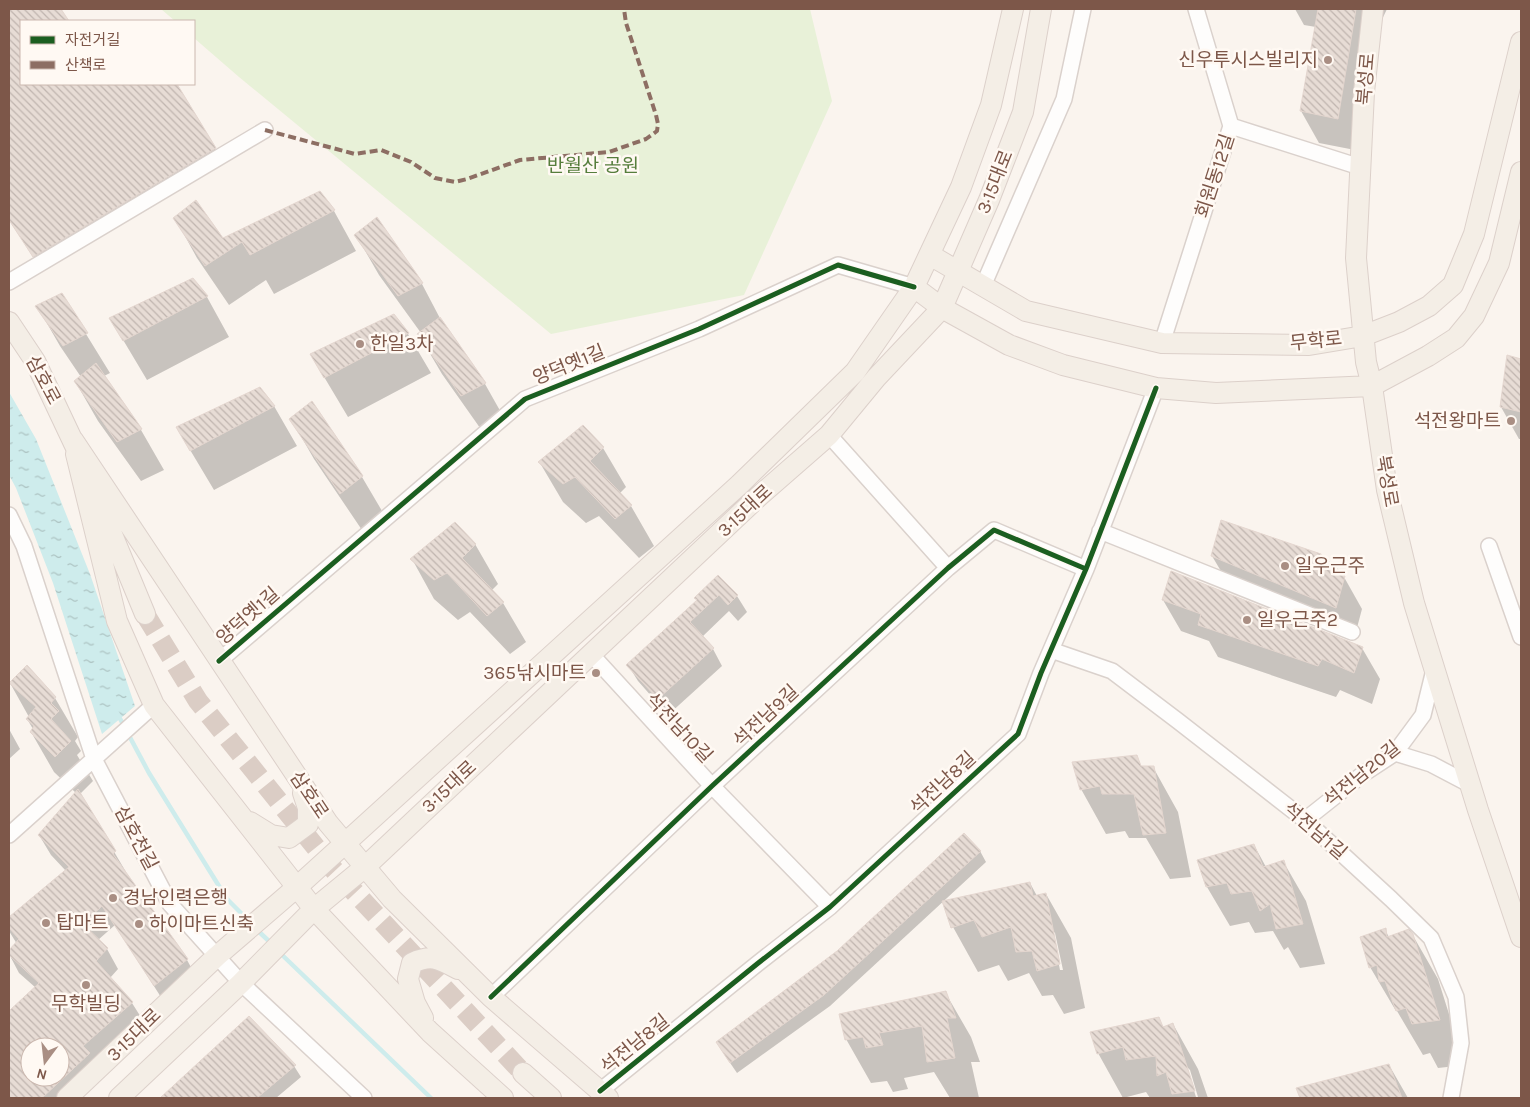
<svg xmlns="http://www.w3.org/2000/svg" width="1530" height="1107" viewBox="0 0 1530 1107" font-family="Karla,'Noto Sans KR',sans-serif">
<defs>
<pattern id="water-ripples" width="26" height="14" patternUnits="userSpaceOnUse" patternTransform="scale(1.25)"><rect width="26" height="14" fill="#ceecec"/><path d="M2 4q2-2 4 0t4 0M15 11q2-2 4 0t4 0" fill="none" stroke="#acc2c1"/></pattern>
<pattern id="building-back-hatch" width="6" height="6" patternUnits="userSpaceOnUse" patternTransform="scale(1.25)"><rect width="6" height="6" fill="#e7dcd5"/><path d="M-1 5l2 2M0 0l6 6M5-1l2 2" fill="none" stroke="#c0b5af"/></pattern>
</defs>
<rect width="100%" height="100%" fill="#faf4ee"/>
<!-- green -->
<path fill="#e8f1d8" d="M161,9h649l22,92 -88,194 -193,39 -312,-257 -45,-39v-17h-19z"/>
<!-- water -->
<path fill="url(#water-ripples)" d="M9,392l27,47 54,135 45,132 -33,28 -49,-151 -37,-95 -7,-13z"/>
<!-- shadow -->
<path fill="#0003" fill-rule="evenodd" d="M9,9h51l7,12h-46v63h154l43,70 -181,107 -28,-42z
M1295,9h92l-12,25 -20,116 -36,-7 -18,-32 15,-84 -12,-2z
M320,193l14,18 22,40 -82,43 -8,-14 -37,25 -32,-47 -22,-40 48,21z
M356,235l66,49 21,40 42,60 22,39 -22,12 -43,-61 -23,-39 2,-2 -42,-58z
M193,279l14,18 22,40 -82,43 -37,-62z
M62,295l48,78 -6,3 37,54 23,40 -23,11 -43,-60 -23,-40 6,-4 -21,-31 -23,-40z
M394,316l14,18 23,39 -83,44 -37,-62z
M1508,356l13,4v79h-2l-18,-32z
M274,406l23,40 -83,44 -37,-62z
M291,419l71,58 23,39 -21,17 -50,-74z
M603,448l23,39 -7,7 12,12 23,40 -15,12 -40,-42 -13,7 -23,-21 -23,-39z
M475,544l23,40 -7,7 12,12 23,39 -16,12 -40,-42 -12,8 -24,-21 -22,-40z
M1212,556l132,21 18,32 -8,30 -123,-51z
M718,576l19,20 10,16 -9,9 -9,-10 -27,26 11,12 9,17 -54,49 -30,-34 -10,-16 70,-64z
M1163,600l199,48 18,31 -8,25 -32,-14 -4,7 -118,-40 -9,-16 -28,-10z
M10,683l45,15 23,39 -3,4 6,10 -4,4 16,26 -13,13 46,78 -1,1 62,87 11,20 -32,25 -51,-80 -17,15 9,9 11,20 -8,9 22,25 12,19 -70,76h-65v-85l27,-25 -17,-15 -10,-19v-2l8,-8 -8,-13v-12l57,-48 -15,-16 -12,-20 37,-42 -22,-21 -23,-40 2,-3 -6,-10 2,-2zM30,1047h30v30h-30z
M9,729l11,20 -11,10z
M1136,756l6,11h11l25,45 13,65 -21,2 -24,-41h-17l-4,-7 -19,3 -25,-45z
M1254,845l12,22 17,-6 23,40 19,63 -25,4 -12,-21 -4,3 -11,-19 -18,2 -6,-11 -19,4 -23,-39z
M980,851l6,11 -156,144 -93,67 -13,-19z
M1030,883l7,13 9,-2 25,44 14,70 -21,6 -11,-19 -11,1 -13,-23 -21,8 -9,-16 -21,7 -25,-45zM1052,930l3,3 8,37h-3z
M1385,930l4,7 23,-3 26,45 27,86 -27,3 -8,-15 -7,2 -26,-44h-1l-26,-44z
M945,992l26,45 9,25h-9l8,36h-29l-16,-26 -30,6 4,11 -15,3 -6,-11 -16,2 -25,-44z
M249,1018l45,48 7,11 -25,21h-114z
M1158,1019l6,9 9,-4 25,45 10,29h-58l-4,-6 -23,6 -25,-45zM1186,1066l4,4 8,27h-2z
M1389,1065l19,33h-107l-3,-9z"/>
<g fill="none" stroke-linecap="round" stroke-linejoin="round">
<!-- stream -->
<path stroke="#ceecec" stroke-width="4.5" d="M117,713l32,60 78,126 22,22
M256,929l16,15
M279,952l152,146"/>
</g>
<!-- building -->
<path fill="url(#building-back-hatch)" stroke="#e4d6cf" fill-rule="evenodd" d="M9,9h52l8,12h-48v63h156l39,64 -183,109 -24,-37z
M1318,9h38l-18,110 -38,-8z
M320,191l15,19 -85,45 -8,-13 -37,24 -32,-48 23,-18 27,38z
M377,217l46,66 -25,13 -44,-61z
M193,278l15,18 -85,45 -14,-23z
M62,293l26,40 -25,13 -28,-40z
M394,314l15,19 -85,45 -14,-24z
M440,317l46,66 -25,13 -44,-62z
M1507,355l14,4v53l-21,-5z
M96,363l46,66 -25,13 -43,-61z
M260,387l15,19 -85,45 -14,-24z
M312,401l51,75 -23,18 -51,-75z
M583,425l21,22 -14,14 42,44 -17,14 -40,-42 -12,7 -25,-22z
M1221,520l100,34 24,22 -9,32 -125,-52z
M455,522l21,22 -14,14 42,44 -17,14 -40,-43 -13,7 -24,-21z
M1171,571l192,76 -9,26 -32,-14 -4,7 -120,-41 3,-11 -39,-14z
M718,575l20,20 -10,10 -9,-10 -29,27 24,26 -56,51 -32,-34 71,-65 -3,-2z
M27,665l29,32 -5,6 8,8 -8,8 20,22 -16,16 -25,-25 4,-6 -8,-7 10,-12 -27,-24z
M1137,755l4,11h13l12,67 -23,2 -9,-41h-32l-2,-8 -20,4 -8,-28z
M78,789l38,62 -3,3 75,105 -34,27 -52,-80 -19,18 25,24 -12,13 37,41 -50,44 7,7 -48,45h-33v-87l30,-28 -30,-28v-5l10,-11 -10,-11v-11l60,-50 -31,-32zM30,1047h30v30h-30z
M964,833l17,18 -157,144 -94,68 -14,-21 121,-91z
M1254,844l9,23 21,-7 19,64 -27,5 -6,-25 -10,7 -8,-20 -21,3 -4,-11 -21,4 -9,-27z
M1030,882l3,14 13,-3 14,71 -23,7 -5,-20 -16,1 -5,-25 -29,10 -8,-17 -23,8 -9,-27z
M1386,928l1,9 22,-8 4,5 27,86 -28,4 -6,-16 -10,3 -11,-30 -6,1 -2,-17 -8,3 -9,-31z
M946,991l10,27h-9l8,40 -28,4 -5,-36 -43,7 4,12 -17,3 -3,-11 -18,3 -6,-26z
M249,1016l47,49 -39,33h-97z
M1159,1017l4,10 10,-4 22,68 -23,3 -6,-22 -9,4 -1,-20 -30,4 -3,-13 -26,7 -7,-22z
M1389,1064l13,34h-102l-4,-10z"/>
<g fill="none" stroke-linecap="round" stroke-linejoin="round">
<!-- major-tunnel -->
<path stroke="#dbcdc5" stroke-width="20" stroke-dasharray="20 10" stroke-linecap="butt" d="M145,614l53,87 136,169 189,203"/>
<!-- minor casing -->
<g stroke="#dad1cc" stroke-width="18">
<path id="minor" d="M1231,126l129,41
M9,282l256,-152
M983,286l81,-187 19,-90
M1162,343l69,-217 -35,-117
M829,435l119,133
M9,515l15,31 70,213 76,145 71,79 123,115
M1100,531l252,101
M1489,546l32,91
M1051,650l61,21 66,50 127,99 86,79 40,39 25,59 5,46 -10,55
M591,654l121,132 118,121
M219,661l306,-262 174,-70 139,-64 76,22
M1395,753l36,11 40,21
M1305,820l58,-46 32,-21 28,-38 11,-45
M9,835l145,-130
M491,997l221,-211 236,-218 46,-38 92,39
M600,1091l157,-127 73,-57 188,-173 23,-61 45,-104 70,-181"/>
</g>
<!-- major casing -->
<g stroke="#dcd0ca" stroke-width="22">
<path id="major" d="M1373,9l-9,83 -8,166 10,104 6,24 15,104 27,113 64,207 43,127
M930,255l96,56 136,32 147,2 54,-9 36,-14 30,-16 24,-21 21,-51 47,-192
M914,287l28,21 67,37 54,20 93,23 60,5 156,-7 56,-30 28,-18 18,-22 25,-53 22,-91
M9,322l26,39 43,91
M73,440l255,383 64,76 99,98 117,101
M76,454l41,167 37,84 160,204 116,123 73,66
M97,498l48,116
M250,822l21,13 18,3 19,-14v-16l-5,-15
M423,1018l-8,-15 -7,-24 4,-16c20,-9 27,-4 46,6
M523,1073l28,25
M67,1098l150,-142 80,-69 442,-402 116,-113 59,-85 47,-100 30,-82 22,-96
M119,1098l122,-115 73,-74 51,-42 393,-370 71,-62 47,-57 66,-70 47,-108 34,-88 18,-103"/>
</g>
<!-- minor -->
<use href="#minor" stroke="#fefdfc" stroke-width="15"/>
<!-- major -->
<use href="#major" stroke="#f4eee6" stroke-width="20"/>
<!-- quiet -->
<path stroke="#8d6e63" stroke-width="4" stroke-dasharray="8 4" stroke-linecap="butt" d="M265,130l90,24 26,-4 30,12 24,16 20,4 12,-3 53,-19 89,-8 37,-13 11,-8 1,-7 -2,-9 -30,-92 -2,-14"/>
<!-- cycleway casing -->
<g stroke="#fff9f3" stroke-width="8">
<path id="cycleway" d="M219,661l306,-262 174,-70 139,-64 76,22
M491,997l221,-211 236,-218 46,-38 92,39
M600,1091l157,-127 73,-57 188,-173 23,-61 45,-104 70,-181"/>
</g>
<!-- cycleway -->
<use href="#cycleway" stroke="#1b5e20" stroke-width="5"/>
</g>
<!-- markers -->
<g fill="#a98e83" stroke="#fff9f3" stroke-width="2">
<circle cx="1328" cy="60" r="5"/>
<circle cx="360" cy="344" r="5"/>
<circle cx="1511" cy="421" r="5"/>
<circle cx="1285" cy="566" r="5"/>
<circle cx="1247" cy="620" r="5"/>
<circle cx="596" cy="673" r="5"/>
<circle cx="113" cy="898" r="5"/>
<circle cx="46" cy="923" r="5"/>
<circle cx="139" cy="924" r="5"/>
<circle cx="86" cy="985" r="5"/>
</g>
<g text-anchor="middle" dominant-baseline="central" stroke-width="5" stroke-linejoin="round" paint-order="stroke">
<!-- poi labels -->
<g font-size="19" fill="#7d5749" stroke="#fff9f3" text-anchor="start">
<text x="1318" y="60" text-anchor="end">신우투시스빌리지</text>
<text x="370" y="344">한일3차</text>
<text x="1501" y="421" text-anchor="end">석전왕마트</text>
<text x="1295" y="566">일우근주</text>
<text x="1257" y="620">일우근주2</text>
<text x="586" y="673" text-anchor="end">365낚시마트</text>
<text x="123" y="898">경남인력은행</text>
<text x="56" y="923">탑마트</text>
<text x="149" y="924">하이마트신축</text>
<text x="86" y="1004" text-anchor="middle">무학빌딩</text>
</g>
<!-- street labels -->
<g font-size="19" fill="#7d5749" stroke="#fff9f3">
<text transform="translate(1366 79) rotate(-85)">북성로</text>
<text transform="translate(1215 176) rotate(-72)">회원동12길</text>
<text transform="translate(995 182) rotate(-68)">3·15대로</text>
<text transform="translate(1316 341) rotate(-6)">무학로</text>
<text transform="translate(569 365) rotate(-22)">양덕옛1길</text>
<text transform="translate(43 380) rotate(62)">삼호로</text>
<text transform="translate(1387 481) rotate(80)">북성로</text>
<text transform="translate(745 511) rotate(-43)">3·15대로</text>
<text transform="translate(248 616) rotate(-41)">양덕옛1길</text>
<text transform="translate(766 716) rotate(-43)">석전남9길</text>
<text transform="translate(679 728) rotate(47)">석전남10길</text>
<text transform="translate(1362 774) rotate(-39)">석전남20길</text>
<text transform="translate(943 783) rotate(-43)">석전남8길</text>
<text transform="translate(449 787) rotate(-43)">3·15대로</text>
<text transform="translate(309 795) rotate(56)">삼호로</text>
<text transform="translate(1315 831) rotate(41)">석전남1길</text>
<text transform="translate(136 838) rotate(62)">삼호천길</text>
<text transform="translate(134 1035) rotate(-44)">3·15대로</text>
<text transform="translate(635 1044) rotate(-39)">석전남8길</text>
</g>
<!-- park labels -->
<g font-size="19" fill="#567e3c" stroke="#fff9f3">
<text x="593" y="166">반월산 공원</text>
</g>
</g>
<!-- border -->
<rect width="1530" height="1107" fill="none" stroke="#7d5749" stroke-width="20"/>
<!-- legend -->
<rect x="20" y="20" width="175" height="65" fill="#fff9f3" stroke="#cbb8af"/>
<rect x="30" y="36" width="25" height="8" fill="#1b5e20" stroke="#cbb8af"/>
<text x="65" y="45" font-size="15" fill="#7d5749">자전거길</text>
<rect x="30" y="61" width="25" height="8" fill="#8d6e63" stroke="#cbb8af"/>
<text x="65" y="70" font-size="15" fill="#7d5749">산책로</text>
<!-- north arrow -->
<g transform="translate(45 1062) rotate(195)"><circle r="24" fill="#fff9f3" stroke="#cbb8af"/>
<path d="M0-4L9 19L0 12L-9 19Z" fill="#a98e83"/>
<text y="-8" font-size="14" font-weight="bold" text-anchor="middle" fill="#7d5749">N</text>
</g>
</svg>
